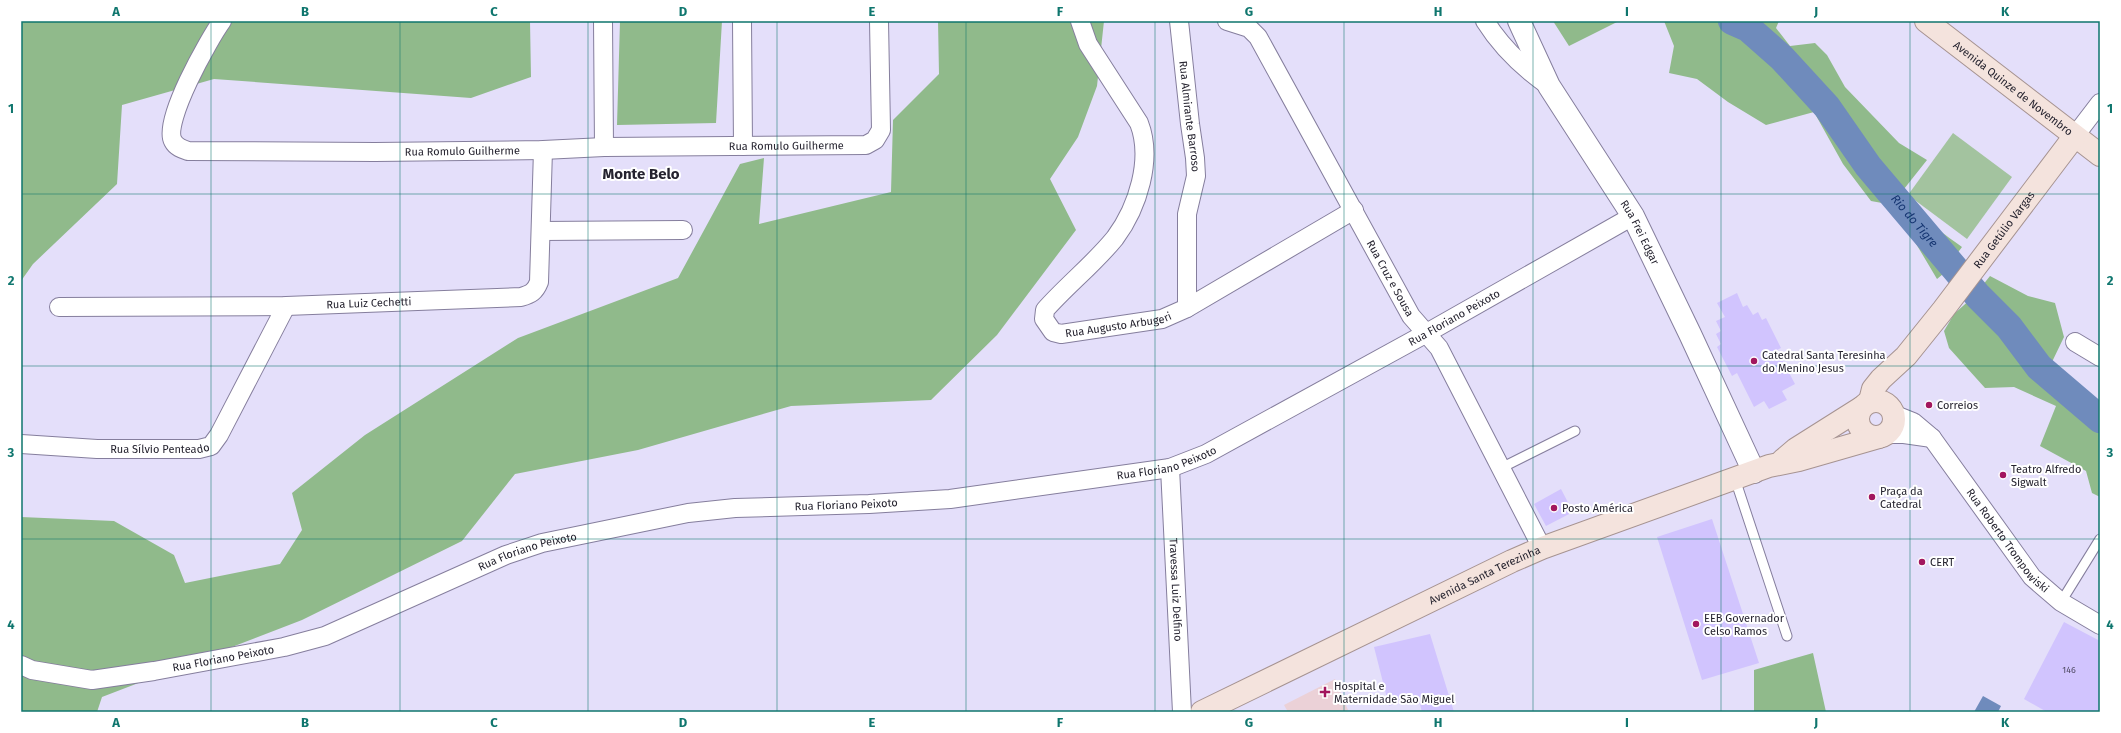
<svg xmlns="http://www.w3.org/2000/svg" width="2121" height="733" viewBox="0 0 2121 733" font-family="'Fira Sans',sans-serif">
<rect width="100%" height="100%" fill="#e4dffa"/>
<!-- medical -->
<path fill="#ebd1d7" d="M1335,679l13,31 -4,2h-56l-4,-7z"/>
<!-- green -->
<path fill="#a3c39f" d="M1953,133l59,44 -45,62 -59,-44z"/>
<!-- forest -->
<path fill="#90ba8b" d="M21,21h509l1,56 -60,21 -257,-19 -92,26 -5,79 -84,80 -12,17z
M620,21h102l-6,102 -99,2z
M938,21h166l-7,65 -19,51 -28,42 26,51 -79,105 -66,65 -140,6 -153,44 -123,24 -53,67 -160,79 -200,77 -5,15h-76v-195l93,4 60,34 11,28 95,-19 22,-34 -10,-37 73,-58 153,-97 160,-60 62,-114 24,-6 -5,66 132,-32 2,-72 46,-46z
M1553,21h66l-50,25z
M1664,21h59l74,56 138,179 14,13 -12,10 -44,-74 -22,-4 -28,-37 -29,-52 -48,13 -38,-23 -31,-23 -28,-6 5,-27z
M1758,21h21l-3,7 14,18 25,-3 12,12 18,32 54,56 28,17 -23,29c12,27 35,41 58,58l-9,12 -49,-60 -12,-24 -80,-102z
M1990,276l38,20 27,7 9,34 -13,27 -69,-78z
M1973,297l91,101 36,27v72l-8,-4 -6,-22 -46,-25 16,-40 -42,-19 -29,1 -36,-40 -5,-17 10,-17z
M1813,653l13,59h-72v-42z"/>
<!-- water -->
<path fill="#6f8bbc" d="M1983,696l18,10 -3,6h-24z"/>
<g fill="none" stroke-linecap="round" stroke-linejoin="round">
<!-- river -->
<path stroke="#6f8bbc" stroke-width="28" id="s1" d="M1732,21l16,7 34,30 45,49 41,59 110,130 31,31 30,40 61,52"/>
</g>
<!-- building -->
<path fill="#d1c4fe" d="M1737,293l6,14 4,-2 6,10 5,-3 4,8 4,-2 15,30 -4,2 18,34 -13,7 5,9 -18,9 -5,-8 -10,6 -17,-34 -5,3 -15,-29 4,-3 -5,-10 5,-3 -5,-10 9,-4 -8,-14z
M1561,489l12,23 -27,14 -12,-22z
M1712,519l47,144 -57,17 -45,-143z
M2064,622l36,19v71h-53l-23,-13z
M1430,634l24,78h-32l-4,-15 -29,9 -15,-59z"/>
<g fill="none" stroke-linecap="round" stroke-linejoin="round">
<!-- service casing -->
<g stroke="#857e9d" stroke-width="11">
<path id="service" d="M1501,468l74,-37
M1735,479l52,157
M2061,602l39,-63"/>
</g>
<!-- minor casing -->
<g stroke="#857e9d" stroke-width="20">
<g id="minor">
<path id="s2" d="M222,21c-13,18 -60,101 -49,120 3,6 9,8 15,10l187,1 168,-2 61,-3 262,-2 9,-5 6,-10 -2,-109"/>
<path d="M603,21l1,126"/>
<path d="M742,21l1,125"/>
<path id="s3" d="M1080,21l8,23 51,79c14,36 -1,84 -24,115 -21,26 -48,47 -70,72l-1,9 9,13 8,2 101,-15 25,-11 167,-98"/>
<path id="s4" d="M1179,21l11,103 5,34 1,18 -9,38v94"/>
<path id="s5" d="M1227,21l22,7 9,9 153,279 28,32 103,200"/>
<path d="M1485,21c17,27 38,47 64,65"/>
<path d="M2074,137l26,-34"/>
<path d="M541,231l142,-1"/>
<path id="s6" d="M59,307l227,-1 235,-9c10,-3 14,-5 18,-15l4,-132"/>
<path d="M2075,342l25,15"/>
<path id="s7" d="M1893,414l20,8 19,16 100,139 29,25 39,23"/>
<path d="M1885,434h19l28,4"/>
<path id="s8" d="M21,444l76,5h102l12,-3 8,-11 67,-129"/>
<path id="s9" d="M1170,468l12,244"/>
<path id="s10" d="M21,665l11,5 60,10 62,-9 130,-24 41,-11 181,-81 36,-12 146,-30 47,-5 134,-4 81,-5 220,-31 36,-14 219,-120 208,-118"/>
</g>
</g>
<!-- tertiary casing -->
<g stroke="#857e9d" stroke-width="24">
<g id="tertiary">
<path id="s11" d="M1519,21l30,65 84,130 57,118 64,138"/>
</g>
</g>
<!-- primary casing -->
<g stroke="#a69391" stroke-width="24">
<g id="primary">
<path id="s12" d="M1926,21l174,134"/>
<circle cx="1876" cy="419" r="18"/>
<path id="s13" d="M1870,401l3,-12 8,-10 25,-23 37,-46 131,-173"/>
<path d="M1783,460l13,-11 65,-41"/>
<path id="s14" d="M1202,712l310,-151 30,-13 227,-82 30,-6 80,-23"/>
</g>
</g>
<!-- service -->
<use href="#service" stroke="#fff" stroke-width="9"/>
<!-- minor -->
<use href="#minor" stroke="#fff" stroke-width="18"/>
<!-- tertiary -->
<use href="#tertiary" stroke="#fff" stroke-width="22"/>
<!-- primary -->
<use href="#primary" stroke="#f4e3dd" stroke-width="22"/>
</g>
<!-- grid -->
<path fill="none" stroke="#0f766e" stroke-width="1" stroke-opacity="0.55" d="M211,21v691M400,21v691M588,21v691M777,21v691M966,21v691M1155,21v691M1344,21v691M1533,21v691M1721,21v691M1910,21v691M21,194h2079M21,366h2079M21,539h2079"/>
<!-- markers -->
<g fill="#a2165e" stroke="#fff" stroke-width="1.5">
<circle cx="1754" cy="361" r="4"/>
<circle cx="1929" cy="405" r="4"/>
<circle cx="2003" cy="475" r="4"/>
<circle cx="1872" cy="497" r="4"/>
<circle cx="1554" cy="508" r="4"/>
<circle cx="1922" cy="562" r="4"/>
<circle cx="1696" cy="624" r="4"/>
<path d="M1323 686h4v4h4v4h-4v4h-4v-4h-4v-4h4z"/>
</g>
<g text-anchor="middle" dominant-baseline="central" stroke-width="4" stroke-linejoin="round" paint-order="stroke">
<!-- number labels -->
<g font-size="9" fill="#504b63">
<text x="2069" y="670">146</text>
</g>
<!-- street labels -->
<g font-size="11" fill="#25232f" stroke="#fff">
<text stroke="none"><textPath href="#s12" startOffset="110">Avenida Quinze de Novembro</textPath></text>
<text stroke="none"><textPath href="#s4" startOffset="96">Rua Almirante Barroso</textPath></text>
<text stroke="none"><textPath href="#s2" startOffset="749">Rua Romulo Guilherme</textPath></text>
<text stroke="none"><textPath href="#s2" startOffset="425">Rua Romulo Guilherme</textPath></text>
<text stroke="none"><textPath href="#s13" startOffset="219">Rua Getúlio Vargas</textPath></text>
<text stroke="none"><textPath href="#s11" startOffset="244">Rua Frei Edgar</textPath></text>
<text stroke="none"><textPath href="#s5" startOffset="311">Rua Cruz e Sousa</textPath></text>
<text stroke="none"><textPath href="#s6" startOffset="310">Rua Luiz Cechetti</textPath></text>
<text stroke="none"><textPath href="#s10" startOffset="1502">Rua Floriano Peixoto</textPath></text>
<text stroke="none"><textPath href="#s3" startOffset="432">Rua Augusto Arbugeri</textPath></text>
<text stroke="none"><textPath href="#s8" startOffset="139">Rua Sílvio Penteado</textPath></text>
<text stroke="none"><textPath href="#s10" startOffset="1178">Rua Floriano Peixoto</textPath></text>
<text stroke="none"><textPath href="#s10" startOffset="854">Rua Floriano Peixoto</textPath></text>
<text stroke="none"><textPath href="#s7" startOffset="174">Rua Roberto Trompowiski</textPath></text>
<text stroke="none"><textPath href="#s10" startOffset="530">Rua Floriano Peixoto</textPath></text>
<text stroke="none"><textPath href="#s14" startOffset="314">Avenida Santa Terezinha</textPath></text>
<text stroke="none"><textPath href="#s9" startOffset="122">Travessa Luiz Delfino</textPath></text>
<text stroke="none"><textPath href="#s10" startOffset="206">Rua Floriano Peixoto</textPath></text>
</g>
<!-- poi labels -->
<g font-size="11" fill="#25232f" stroke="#fff" text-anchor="start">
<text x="1762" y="355">Catedral Santa Teresinha<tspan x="1762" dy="13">do Menino Jesus</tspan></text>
<text x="1937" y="405">Correios</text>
<text x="2011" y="469">Teatro Alfredo<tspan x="2011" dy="13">Sigwalt</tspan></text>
<text x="1880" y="491">Praça da<tspan x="1880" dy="13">Catedral</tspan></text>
<text x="1562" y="508">Posto América</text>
<text x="1930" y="562">CERT</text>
<text x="1704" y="618">EEB Governador<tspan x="1704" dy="13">Celso Ramos</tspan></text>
<text x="1334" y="686">Hospital e<tspan x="1334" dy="13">Maternidade São Miguel</tspan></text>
</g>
<!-- water labels -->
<g font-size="12" font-style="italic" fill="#153571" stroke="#fff">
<text stroke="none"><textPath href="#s1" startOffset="273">Rio do Tigre</textPath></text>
</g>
<!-- district labels -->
<g font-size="15" font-weight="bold" fill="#25232f" stroke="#fff">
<text x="641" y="174">Monte Belo</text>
</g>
</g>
<!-- border -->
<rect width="2121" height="733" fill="none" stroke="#ffffff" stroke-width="44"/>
<rect x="22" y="22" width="2077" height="689" fill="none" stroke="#0f766e" stroke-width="1.5"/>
<g font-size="13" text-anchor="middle" font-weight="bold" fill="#0f766e">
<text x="116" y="16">A</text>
<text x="305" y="16">B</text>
<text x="494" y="16">C</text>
<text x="683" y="16">D</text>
<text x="872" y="16">E</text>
<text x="1060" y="16">F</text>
<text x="1249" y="16">G</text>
<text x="1438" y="16">H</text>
<text x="1627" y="16">I</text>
<text x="1816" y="16">J</text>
<text x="2005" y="16">K</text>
<text x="11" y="113">1</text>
<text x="2110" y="113">1</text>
<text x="11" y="285">2</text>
<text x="2110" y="285">2</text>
<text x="11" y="457">3</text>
<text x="2110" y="457">3</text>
<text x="11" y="629">4</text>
<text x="2110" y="629">4</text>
<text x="116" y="727">A</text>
<text x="305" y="727">B</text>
<text x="494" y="727">C</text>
<text x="683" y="727">D</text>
<text x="872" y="727">E</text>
<text x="1060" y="727">F</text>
<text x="1249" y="727">G</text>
<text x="1438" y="727">H</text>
<text x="1627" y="727">I</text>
<text x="1816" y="727">J</text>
<text x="2005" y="727">K</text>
</g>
</svg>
